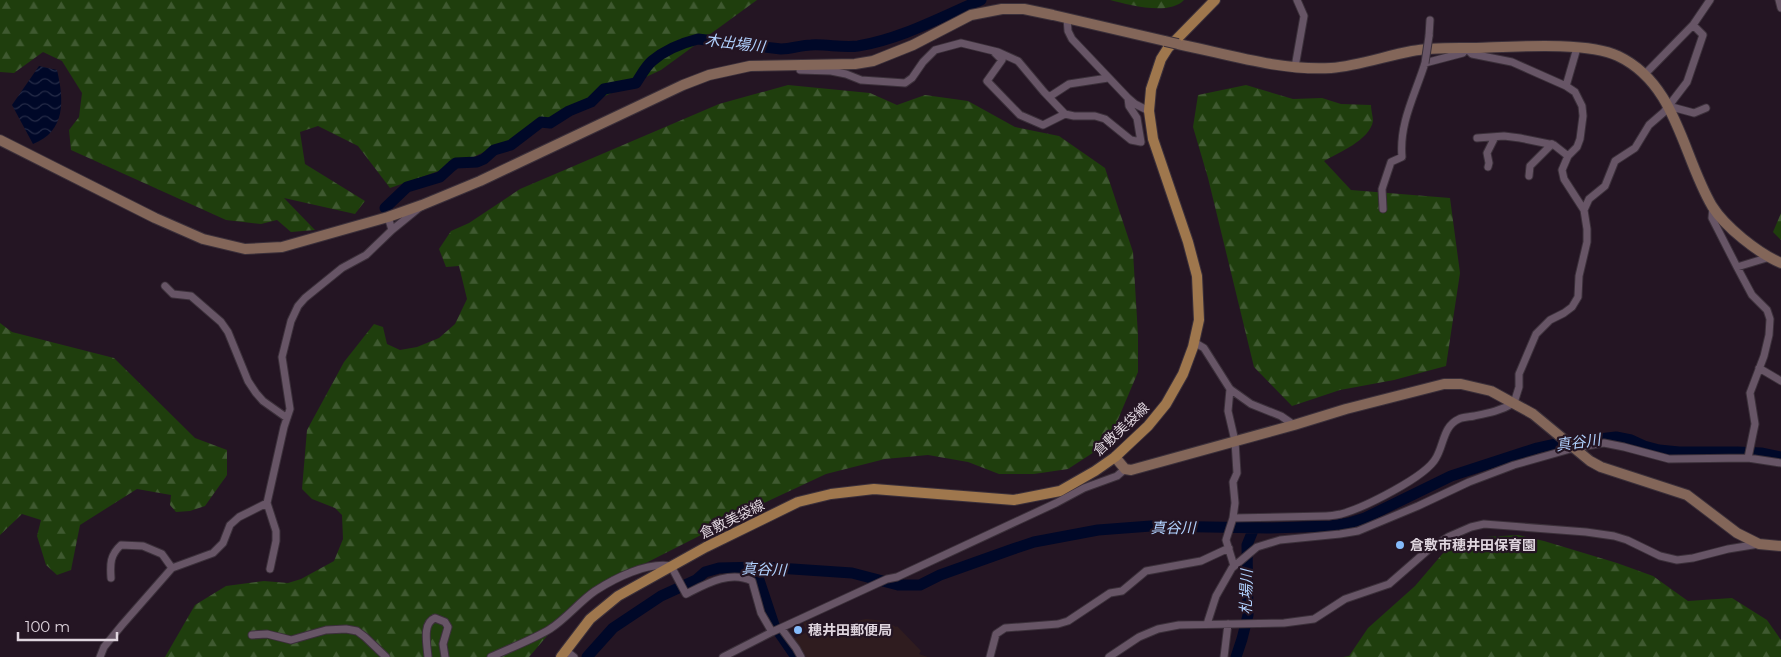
<svg xmlns="http://www.w3.org/2000/svg" width="1781" height="657" viewBox="0 0 1781 657" font-family="Montserrat,'Noto Sans JP',sans-serif">
<defs>
<pattern id="forest-firs" width="22" height="20" patternUnits="userSpaceOnUse" patternTransform="scale(1.25)"><rect width="22" height="20" fill="#1f3e0d"/><path d="M5 1l3.5 6h-7zM16 11l3.5 6h-7z" fill="#3f5930"/></pattern>
<pattern id="water-waves" width="16" height="10" patternUnits="userSpaceOnUse" patternTransform="scale(1.25)"><rect width="16" height="10" fill="#000828"/><path d="M0 5q4-4 8 0t8 0" fill="none" stroke="#252b47"/></pattern>
</defs>
<rect width="100%" height="100%" fill="#241523"/>
<!-- education -->
<path fill="#2f1c1f" d="M866,619l20,2 10,6 1,-1 24,25 -2,3 9,3h-122l-13,-18 14,-7 -4,-9 9,-3 5,9z"/>
<!-- forest -->
<path fill="url(#forest-firs)" d="M0,0h757l-96,70 -205,95 -66,23 -32,-42 -40,-20 -18,6 5,32 60,37 -10,13 -71,-16 31,32 -24,2 -14,-12 -16,4 -35,-4 -155,-70 -2,-20 10,-13 3,-24 -20,-32 -19,-9 -29,21 -14,-1z
M1110,0h74c-15,16 -55,5 -74,0z
M788,85l82,8 27,12 28,-10 43,6 47,26 44,9 46,32 28,84 5,83v37l-30,71 -40,26 -34,5h-35l-31,-12 -40,-7 -43,4 -59,15 -62,29 -122,62 -33,14 -32,22 -48,56h-364l30,-52 31,-19 38,-5 24,2 13,-4 33,-18 9,-22 -1,-24 -7,-7 -23,-9 -10,-10 5,-59 37,-68 30,-38 9,3 4,17 13,6 17,-3 22,-9 16,-14 12,-25 -8,-33 -13,1 -7,-18 12,-18 18,-8 51,-34 199,-85z
M1246,85l47,14 29,-1 19,6 30,1c0,5 2,12 2,16 -3,19 -35,32 -49,40l27,29 99,8 10,75 -14,93 -52,14 -54,10 -48,16 -38,-39 -46,-189 -15,-51 5,-32z
M1781,213v27l-8,-8z
M0,323l12,9 102,26 81,80 32,12v25l-22,31 -15,5 -14,1 -6,-7 1,-10 -34,-6 -57,36 -9,45 -14,5 -11,-10 -9,-29 4,-16 -19,-6 -22,21z
M1518,535l26,6 73,22 36,13 35,25 44,-3 35,22 14,20v17h-438l6,-1 19,-28 47,-42 35,-41 36,-8z"/>
<!-- water -->
<path fill="url(#water-waves)" d="M39,66l18,4c7,30 9,61 -24,74l-21,-39z"/>
<g fill="none" stroke-linecap="round" stroke-linejoin="round">
<!-- river -->
<path stroke="#000828" stroke-width="11" d="M385,208l22,-21 33,-10 12,-11 4,-3 21,-1 7,-3 10,-9 17,-5 30,-23 9,1 19,-12 22,-9 13,-13 32,-6c5,-7 9,-16 16,-22 13,-11 30,-18 46,-22l83,10c11,0 20,-4 30,-4 15,-1 32,3 47,1 43,-7 83,-29 123,-46
M743,568l15,9 16,48 22,32
M587,657l26,-29 48,-32 35,-16 9,-8 14,-4 44,-1 89,6 46,12h22l20,-10 73,-26 21,-7 64,-12 53,-4 117,2 63,-2 18,-3 16,-5 86,-42 86,-28 18,-4 61,-7 15,3 13,6 15,4 20,2h58l24,1 20,4
M1236,657l6,-18 6,-24 -1,-70 7,-17"/>
<!-- street casing -->
<g stroke="#3b303a" stroke-width="9">
<path id="street" d="M1779,0l2,8
M1067,18l1,13 4,8 56,59 7,6 14,7
M1429,36l1,-16
M994,52l8,8 -15,21 33,34 23,10 22,-11
M1295,67l9,-51 -7,-16
M800,70l31,1 15,3 15,6 44,3 7,-5 11,-16 12,-12 26,-7 37,9 20,9 26,31 21,22 9,2h21l10,3 26,21 10,2 -4,-24 -8,-12 -1,-8
M1645,74l48,-49 17,-25
M1566,86l11,-38
M1049,97l20,-13 39,-6
M1668,106l26,7 12,-5
M1477,138l27,-2 16,2 34,7 14,11
M1488,167l1,-4 -2,-10 8,-16
M1529,176l1,-10 22,-22
M1713,206l-1,12 25,49 15,28 15,15 3,9 -1,16 -5,21 -14,37 5,31 -7,34
M1584,210l5,-11 16,-13 10,-25 20,-13 14,-23 15,-13 23,-30 16,-47 -10,-10
M392,230l27,-22
M1737,267l33,-10
M165,286l8,8 18,2 30,26 7,10 20,49 8,12 7,8 24,17
M1194,342l10,6 26,41 21,15 30,12 13,9
M1759,368l22,13
M1230,389l-2,22 7,30 2,32 -4,9 2,21 -2,15 -7,22 8,26
M1233,518l93,-2c5,0 10,-1 15,-2 22,-6 85,-37 95,-56 8,-13 7,-32 23,-39 4,-2 10,-2 15,-3 15,-3 26,-5 40,-13l5,-16v-13l17,-40 14,-14 14,-7 8,-6 6,-10 1,-21 8,-34v-13l-3,-19 -20,-31 -2,-9 6,-14 9,-9 3,-8 3,-23 -1,-10 -7,-14 -9,-6 -54,-24 -40,-8 -6,-6 -3,5 -38,10c-10,32 -26,60 -23,94l-11,5 -9,27 1,20
M270,569l6,-28v-10l-9,-28 17,-76 6,-18 -8,-52 9,-36 7,-15 7,-8 37,-30 24,-13 26,-25 -4,-13
M111,578c-1,-14 -1,-23 10,-33l22,1 19,8 10,14
M1207,624l9,-28 16,-28 25,-21 23,-7 60,-6 18,-3 60,-25 51,-24 45,-17 60,-17 30,-5 20,4 45,12 79,-1 33,5
M781,628l15,20 5,9
M252,635l15,-1 24,6 35,-10 20,-1 11,2 8,6 21,20
M565,650l9,7
M100,657l4,-10 18,-22 50,-57 41,-15 10,-10 7,-18 9,-8 28,-14
M428,657c-1,-13 -6,-34 7,-39l10,4 3,5 -5,17 2,13
M491,657c19,-9 41,-17 59,-28 17,-11 29,-27 45,-38 20,-13 52,-29 76,-25l15,28c20,-10 44,-24 66,-13l9,32 11,19
M723,657l49,-25 115,-53 10,-2 159,-74 28,-15 33,-12 8,-7
M990,657l6,-23 9,-6 53,-4 10,-3 42,-28 12,-2 24,-20 55,-10 28,-13
M1109,657l30,-20 19,-8 21,-4 105,-2 30,-4 31,-20 44,-15 39,-34 20,-13 23,-10 13,-3 102,8 28,4 13,4 33,16 17,4 16,-2 35,-9 31,-5
M1224,657l4,-33"/>
</g>
<!-- secondary casing -->
<g stroke="#3b303a" stroke-width="12">
<path id="secondary" d="M1178,44c49,10 102,27 153,24 27,-2 54,-12 81,-17 20,-4 43,-3 64,-3 35,-1 111,-7 142,8 59,28 64,99 94,150 13,21 46,47 69,57
M0,140l155,78 48,21 42,10 37,-2 106,-30 34,-12 58,-24 203,-96 26,-10 41,-9 105,-2 18,-3 40,-16 58,-30 31,-6h22l29,6 112,26
M1115,457l10,12 6,1 163,-45 52,-16 98,-25h17l30,7 42,23 57,47 11,6 86,28 50,38 22,11 22,2"/>
</g>
<!-- primary casing -->
<g stroke="#3b303a" stroke-width="12">
<path id="primary" d="M561,657l29,-38 28,-23 88,-49 92,-45 33,-8 43,-5 140,11 46,-9 35,-20 20,-14 33,-31 18,-22 17,-30 10,-27 6,-27 -2,-44 -9,-34 -35,-103 -4,-28 2,-22 10,-30 7,-11 47,-48"/>
</g>
<!-- street -->
<use href="#street" stroke="#675566" stroke-width="7"/>
<!-- secondary -->
<use href="#secondary" stroke="#836659" stroke-width="10"/>
<!-- primary -->
<use href="#primary" stroke="#9f774d" stroke-width="10"/>
<!-- street-bridge casing -->
<g stroke="#3b303a" stroke-width="9" stroke-linecap="butt">
<path id="street-bridge" d="M1425,63l4,-27"/>
</g>
<!-- secondary-bridge casing -->
<g stroke="#3b303a" stroke-width="12" stroke-linecap="butt">
<path id="secondary-bridge" d="M1165,41l13,3"/>
</g>
<!-- street-bridge -->
<use href="#street-bridge" stroke="#675566" stroke-width="7"/>
<!-- secondary-bridge -->
<use href="#secondary-bridge" stroke="#836659" stroke-width="10"/>
</g>
<!-- markers -->
<g fill="#85bbfb" stroke="#241523" stroke-width="2">
<circle cx="1400" cy="545" r="5"/>
<circle cx="798" cy="630" r="5"/>
</g>
<g text-anchor="middle" dominant-baseline="central" stroke-width="4.5" stroke-linejoin="round" paint-order="stroke">
<!-- street labels -->
<g font-size="14" fill="#dfd5de" stroke="#241523">
<text transform="translate(1121 429) rotate(-43)">倉敷美袋線</text>
<text transform="translate(732 519) rotate(-26)">倉敷美袋線</text>
</g>
<!-- poi labels -->
<g font-size="14" font-weight="bold" fill="#dfd5de" stroke="#241523" text-anchor="start">
<text x="1410" y="545">倉敷市穂井田保育園</text>
<text x="808" y="630">穂井田郵便局</text>
</g>
<!-- water labels -->
<g font-size="15" font-style="italic" fill="#b1d2ff" stroke="#241523">
<text transform="translate(735 43) rotate(7)">木出場川</text>
<text transform="translate(1578 442) rotate(-8)">真谷川</text>
<text x="1173" y="527">真谷川</text>
<text transform="translate(764 569) rotate(2)">真谷川</text>
<text transform="translate(1246 592) rotate(-89)">札場川</text>
</g>
</g>
<!-- scale -->
<path d="M18 632v8h99v-8" fill="none" stroke="#dfd5de" stroke-width="2.5"/>
<text x="25" y="632" font-size="15" fill="#dfd5de" stroke="#241523" stroke-width="4" paint-order="stroke">100 m</text>
</svg>
